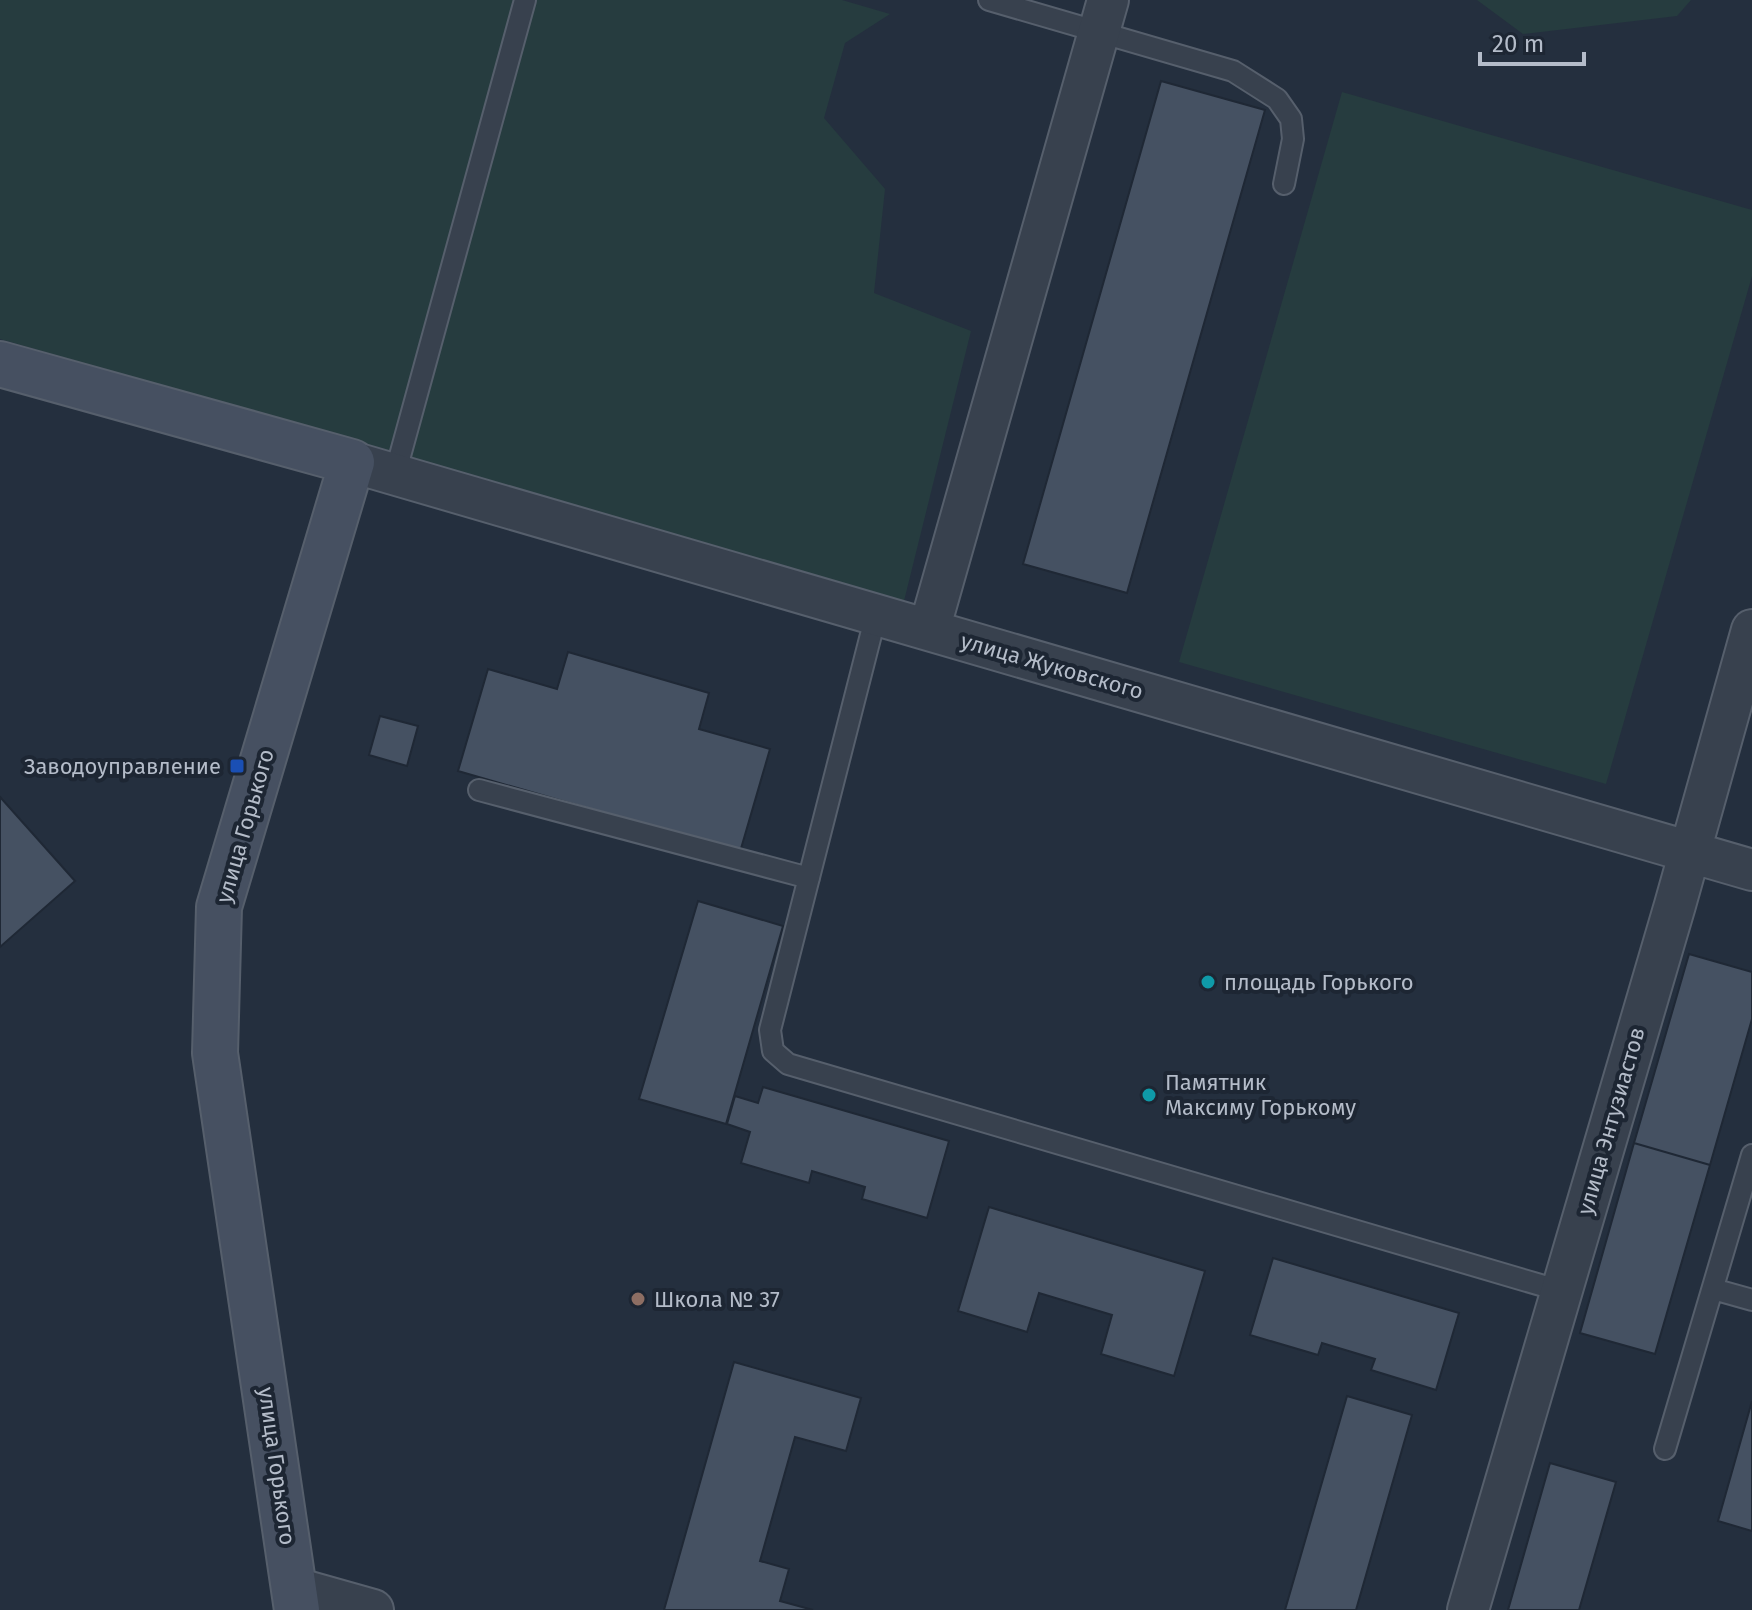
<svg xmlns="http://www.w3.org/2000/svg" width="1752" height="1610" viewBox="0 0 1752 1610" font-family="'Fira Sans',sans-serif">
<rect width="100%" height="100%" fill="#242f3e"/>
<!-- green -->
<path fill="#263c3f" d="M0,0h842l48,14 -45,29 -21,75 61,71 -11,104 97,38 -67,270 -904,-262z
M1477,0h214l-14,16 -154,18z
M1342,92l410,118v66l-146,508 -427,-122z"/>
<!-- building -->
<path fill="#455162" stroke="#1f2835" stroke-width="2" d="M1161,81l104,29 -138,483 -104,-29z
M568,652l141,41 -10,36 71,20 -30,103 -282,-81 30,-102 69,20z
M380,716l38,10 -11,40 -38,-11z
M0,797l75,84 -75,66z
M698,901l85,25 -57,198 -87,-25z
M1689,954l63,18v47l-42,146 -76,-22z
M763,1087l186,54 -22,77 -65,-19 3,-12 -53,-16 -3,12 -68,-20 9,-31 -23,-8 8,-28 23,7z
M1634,1143l76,22 -55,189 -75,-21z
M989,1207l216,64 -31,105 -73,-22 11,-39 -73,-22 -12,39 -69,-21z
M1273,1258l186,55 -23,77 -65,-20 4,-11 -53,-16 -4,12 -68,-20z
M734,1362l127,36 -15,53 -51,-14 -35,124 29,8 -9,32 33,9h-149z
M1347,1396l65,19 -56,195h-71z
M1752,1401v130l-34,-10z
M1550,1463l66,19 -37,128h-71z"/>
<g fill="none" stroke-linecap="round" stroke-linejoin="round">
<!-- lane casing -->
<g stroke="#565f6c" stroke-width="24">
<path id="lane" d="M989,0l244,71 44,28 14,20 2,20 -9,45
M395,474l130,-474
M876,615l-106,415 3,21 15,13 773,227
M479,790l330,88
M1713,1289l39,11
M1665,1449l87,-294"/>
</g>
<!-- street casing -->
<g stroke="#565f6c" stroke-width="44">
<path id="street" d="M352,462l1400,408
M929,630l179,-630
M295,1588l78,22
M1468,1610l207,-705 77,-275"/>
</g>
<!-- secondary casing -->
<g stroke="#565f6c" stroke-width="48">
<path id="secondary" d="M0,364l352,98 -133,445 -4,146 82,557"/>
</g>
<!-- lane -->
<use href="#lane" stroke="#38414e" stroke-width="20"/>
<!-- street -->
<use href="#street" stroke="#38414e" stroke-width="40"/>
<!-- secondary -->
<use href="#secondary" stroke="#465061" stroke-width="44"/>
</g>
<!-- markers -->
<rect fill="#1a4fb4" stroke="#1d2633" stroke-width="3" x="229" y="758" width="16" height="16" rx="4"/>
<g fill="#0f9aa8" stroke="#1d2633" stroke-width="3">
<circle cx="1208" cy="982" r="8"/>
<circle cx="1149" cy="1095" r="8"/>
</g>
<circle fill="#8d6e63" stroke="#1d2633" stroke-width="3" cx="638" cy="1299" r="8"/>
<g text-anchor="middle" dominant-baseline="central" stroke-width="8" stroke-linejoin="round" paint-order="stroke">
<!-- street labels -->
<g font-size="22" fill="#b4bcc9" stroke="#1d2633">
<text transform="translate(1052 666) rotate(16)">улица Жуковского</text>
<text transform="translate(245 826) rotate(-74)">улица Горького</text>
<text transform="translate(1611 1121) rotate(-74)">улица Энтузиастов</text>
<text transform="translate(277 1466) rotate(82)">улица Горького</text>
</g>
<!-- poi labels -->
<g font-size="22" fill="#b4bcc9" stroke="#1d2633" text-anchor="start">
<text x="221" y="766" text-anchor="end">Заводоуправление</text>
<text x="1224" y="982">площадь Горького</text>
<text x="1165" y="1082">Памятник<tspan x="1165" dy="25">Максиму Горькому</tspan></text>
<text x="654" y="1299">Школа № 37</text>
</g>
</g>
<!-- scale -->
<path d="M1480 52v12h104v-12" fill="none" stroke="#b4bcc9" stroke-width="4"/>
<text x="1492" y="52" font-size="24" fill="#b4bcc9" stroke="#1d2633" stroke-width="6" paint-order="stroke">20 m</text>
</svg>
